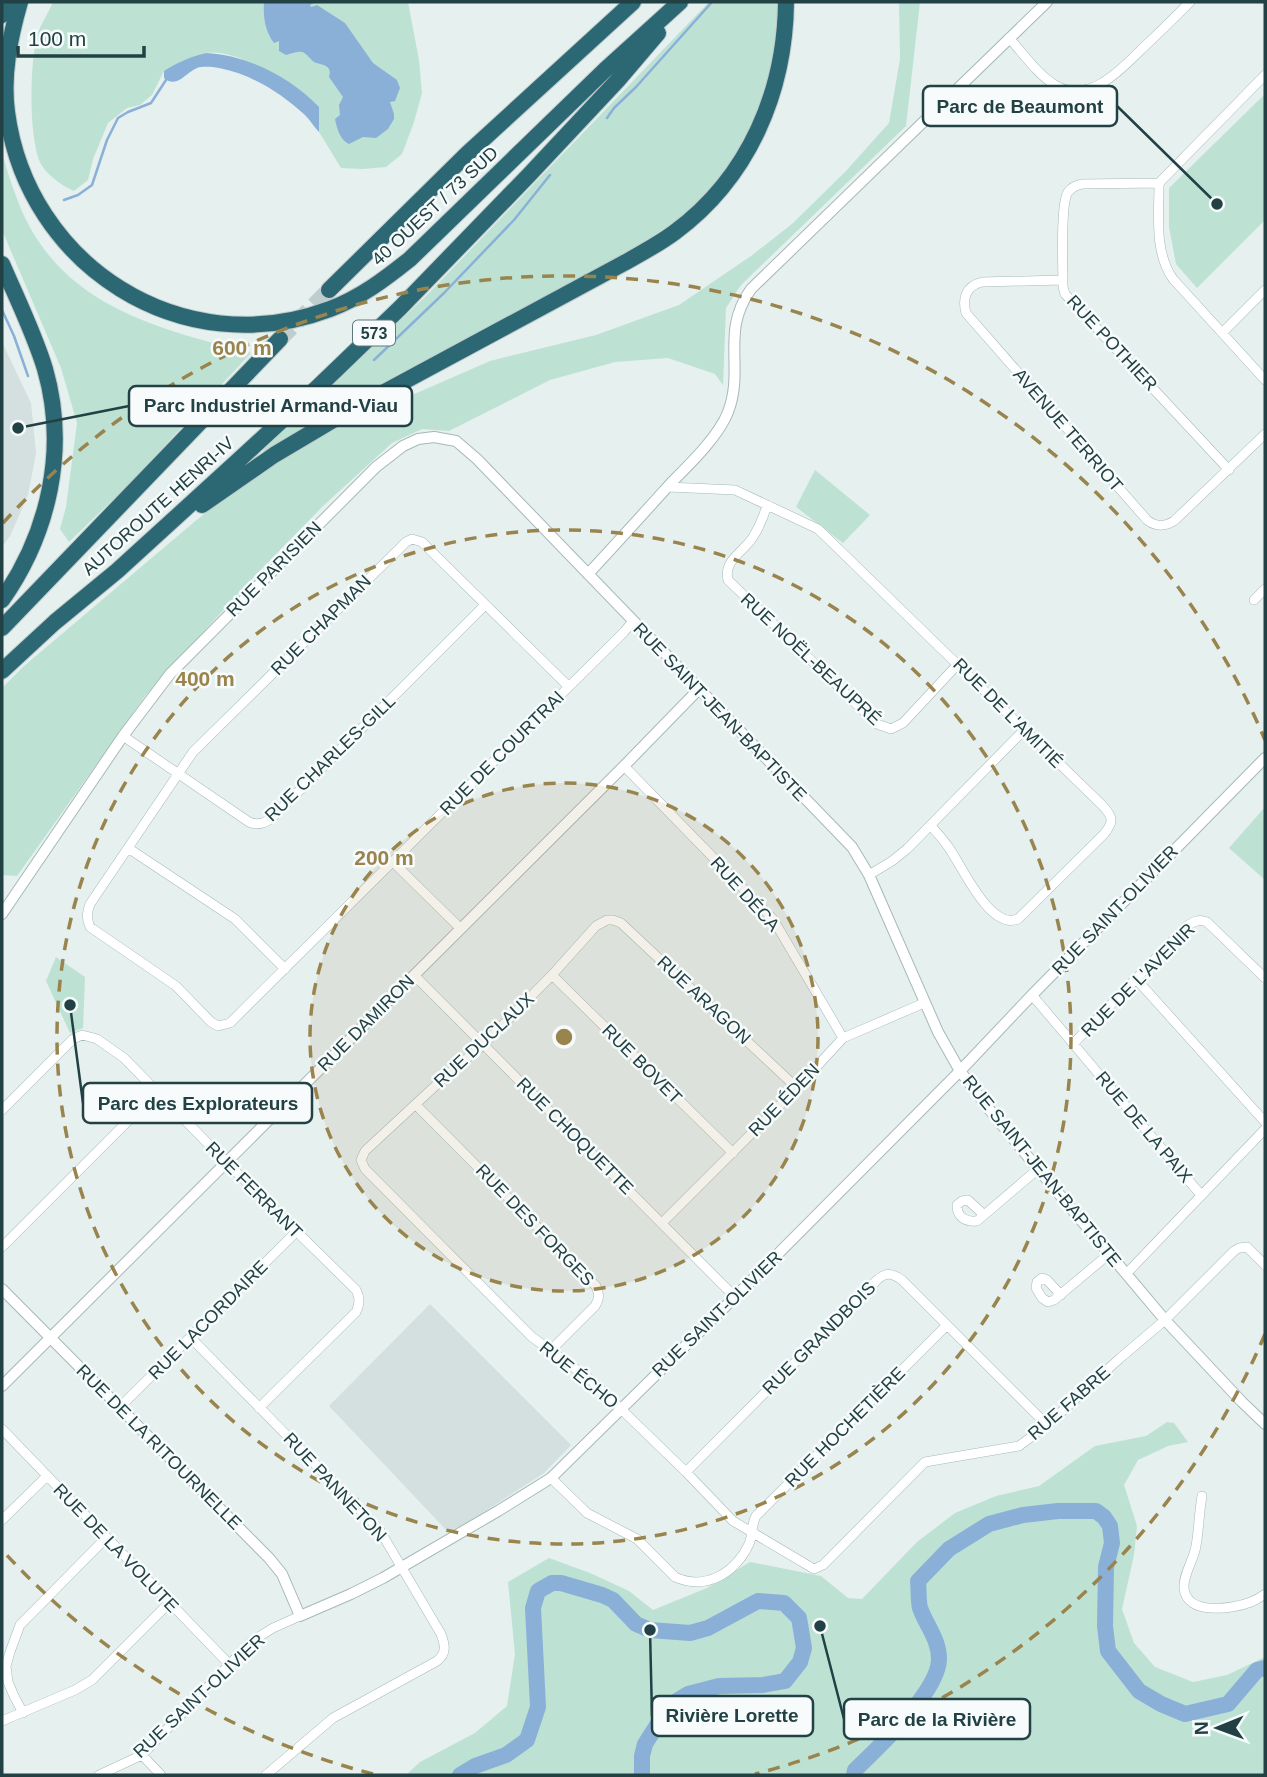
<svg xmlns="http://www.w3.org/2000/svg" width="1267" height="1777" viewBox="0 0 1267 1777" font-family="Arial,sans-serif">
<rect width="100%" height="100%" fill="#e5f0ef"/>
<!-- built -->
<path fill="#d3e0df" d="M2,342l29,61 5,50 -8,42 -18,41 -8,11z
M430,1304l141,141 -27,28 -94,61 -121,-128z"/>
<!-- green -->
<path fill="#bde2d4" d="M53,2h355l11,58 3,33 -8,29 -12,32 -16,13 -23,2 -22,-1 -22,-36v-24c-27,-20 -78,-61 -114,-55 -12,3 -29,13 -41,18l-12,24 -12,10 -13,3 -19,15 -15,36 -5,21 -14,11c-12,-5 -30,-18 -35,-31 -10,-29 -9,-89 -3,-119 2,-13 12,-27 17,-39z
M709,2h70c-2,27 -4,53 -11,80 -13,54 -50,106 -94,140 -15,10 -30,20 -45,29l-286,153 -78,49 -2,-3 164,-155z
M899,2h21l-14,124 -165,159 -15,23 -3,77 -8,-11 -47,-16 -53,4 -65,18 -101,51 -27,-2 -30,14 -69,63 -76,78 -102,112 -128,180 -15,-1v-187l22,-22 175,-148 74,-58 66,-33 151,-66 106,-26 83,-30 72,-49 41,-32 54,-53 43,-48 11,-64z
M1265,94v126l-68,68 -21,-24 -7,-37v-39z
M2,153c5,17 10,34 17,51 41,102 137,124 232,149l-122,131 -60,58 -9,-13 6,-22 11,-84 -16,-55 -59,-138z
M815,470l55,45 -27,28 -47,-36z
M1265,807v73l-36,-32z
M56,957l29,20 -2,51 -13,5 -24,-52z
M1167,1422l7,1 14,19 -20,4 -30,14 -14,25 13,41 -3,29 -12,54 12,34 21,24 38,15 34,-7 38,-18v118h-859l14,-13 55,-29 32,-27 8,-52 -7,-72 41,-24 41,15 39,18 24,19 54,-22 43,-26 71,14 27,22 14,1 55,-57 38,-29 41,-17 43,-10 56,-40 51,-10z"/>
<!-- water -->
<path fill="#8ab0d8" d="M264,2l50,1 -4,2 1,2 6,-2 28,18 28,40 24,17 3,8 -5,13 -5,1 4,12v5l-6,10 -12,9 -13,-1 -14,7c-9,-4 -12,-15 -14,-25l5,-4 -1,-10 4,-8 -14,-20c4,-12 -7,-12 -15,-15 -13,-12 -9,-12 -28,-7l-7,-4v-10l-5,2c-9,-12 -11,-26 -10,-41z
M206,53c41,2 84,24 113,54v25c-5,-5 -9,-12 -14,-17 -24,-22 -54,-41 -86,-47 -7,-1 -16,-2 -22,0 -12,5 -20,21 -33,10v-7c14,-9 26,-14 42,-18z"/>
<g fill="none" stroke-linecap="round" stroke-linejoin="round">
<!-- stream -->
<path stroke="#8ab0d8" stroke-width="2.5" d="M607,118l7,-10 22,-21 76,-85
M64,200l14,-5 14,-10 15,-45 11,-22 10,-6 23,-9 15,-23
M2,310l12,26 14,40
M374,360l70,-67 70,-73 36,-45"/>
<!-- river -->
<path stroke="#8ab0d8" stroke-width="16" d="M460,1775l15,-9 31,-11 21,-15 11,-33 -5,-99 5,-17 14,-8h9l41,12 11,5 23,24 14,6 40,3 18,-5 50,-27 26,2 15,15 5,30 -4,14 -15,19 -22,4 -44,1 -31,8 -18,11 -25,39 -3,12v19
M854,1775l1,-5c23,-22 84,-79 84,-111 0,-20 -13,-34 -19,-51 -2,-8 -1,-19 -2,-27l31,-32 40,-25 34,-9 35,-4h38l8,6 6,9 2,17 -6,24 -1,59 3,25 31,40 22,13 24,10 43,-10 29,-34 8,-2"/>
<!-- motorway-tunnel -->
<path stroke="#becdcd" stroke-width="16" stroke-dasharray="16 8" stroke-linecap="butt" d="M280,339l49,-49"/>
<!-- minor casing -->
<g stroke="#a7b8b8" stroke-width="10">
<path id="minor" d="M1009,38c14,15 28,36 46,47 36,21 69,-19 92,-41 15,-14 29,-28 43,-42
M1159,183c0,32 -5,69 14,96l92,101
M1063,280l-81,2c-16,4 -20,16 -16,31l181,207c9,7 17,7 27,1l91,-87
M1222,333l43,-43
M1229,470l-164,-176 -2,-7c0,-17 -3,-83 5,-95 4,-5 9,-7 14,-8l77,-1 106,-108
M668,487l67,3 83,39 285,277c10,11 11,16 1,28l-86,85c-28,12 -56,-53 -69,-71 -5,-8 -12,-15 -18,-22
M767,505c-3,11 -8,22 -14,32 -9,15 -30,23 -25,43l149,144 14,5 12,-6 55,-59
M1254,600l11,-11
M568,686l-146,-144 -10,-3 -6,3 -213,210 -103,152c-3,9 -4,14 0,23l86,59 35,36 7,4 12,-3 394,-391 9,-11
M123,736l126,86c10,4 17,1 25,-6l211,-211
M624,766l149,153 70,119
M128,848l107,71 50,50
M393,862l67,66
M869,875l23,-14 15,-12 117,-119
M414,975l321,322
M552,975l181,178
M1137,980l128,142
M1032,995l169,200
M1073,1044l114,-118c7,-5 12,-7 20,-4l58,56
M797,1088l-176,-165 -8,-3h-6l-11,6 -44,49 -68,69 -37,31 -82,76 -4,9 4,9 167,168 59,43 95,92 47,49 81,48 9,-4 102,-103 94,-16 28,-21 72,-66 46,-39 69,-69 5,-3 8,-1 18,18
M416,1105l180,181c3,8 4,12 -1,20l-44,44
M2,1110l71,-71 9,-4 8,2 7,2 27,19 102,104 130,128c4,8 4,13 0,22l-97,96
M983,1214l-15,-14 -6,1 -5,4c0,12 8,17 20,16l61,-52
M662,1223l135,-135 46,-50 81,-35
M2,1247l155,-155
M1126,1274l139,-145
M1061,1295l-14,-15 -5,-2 -5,4 -1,6 6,10 6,4 6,-2 55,-46
M190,1337l189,192 62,105c4,11 6,19 -4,27l-104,57 -67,57
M119,1408l177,-176
M2,1429l228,236
M686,1472l191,-192c9,-8 15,-7 25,0l145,145
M551,1478l36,35 50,26 38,38c31,14 60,-4 74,-33 4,-9 2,-19 7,-28l191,-191
M1202,1496c-3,17 -3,33 -6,50 -2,14 -13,28 -12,42 2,28 49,21 67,14 5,-2 10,-5 14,-8
M2,1520l45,-44
M23,1713l-9,-17 -6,-14 -2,-16 4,-14 10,-27 86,-87
M2,1721l73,-31 17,-10 77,-77
M142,1755l19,20
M99,1775l43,-20 110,-114 21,-13 27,-12"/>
</g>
<!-- tertiary casing -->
<g stroke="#a7b8b8" stroke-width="12">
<path id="tertiary" d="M588,574c28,-30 55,-60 83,-91 18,-18 48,-47 57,-71 17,-44 -8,-80 23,-123l296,-287
M2,914l121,-178 47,-62 206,-207 27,-21 15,-7 16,-2 22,4 21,18 375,388 17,28 69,157 22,39 28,37 50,61 127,151 77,82 23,22
M2,1289l267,269 13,16 18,42 51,-22 32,-16 115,-67 53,-33 184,-181 225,-226 72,-76 233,-237
M2,1386l622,-620 75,-77"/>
</g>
<!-- motorway casing -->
<g stroke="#c1cacb" stroke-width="18">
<path id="motorway" d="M20,2c-10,35 -18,73 -13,110 20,153 175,253 323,197 30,-11 55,-30 80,-50l195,-189 75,-68
M2,15l6,-13
M2,264c15,35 32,69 43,105 23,80 4,164 -43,231
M329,290l138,-136 166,-152
M202,505l72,-50 64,-38 286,-154c18,-10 35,-19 51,-31 74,-55 110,-140 111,-230
M2,628l278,-289
M2,671l53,-49 62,-51 124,-113 77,-71 82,-79 129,-133 89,-95 40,-47"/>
</g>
<!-- minor -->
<use href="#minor" stroke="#fff" stroke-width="9"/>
<!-- tertiary -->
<use href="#tertiary" stroke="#fff" stroke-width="10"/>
<!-- motorway -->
<use href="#motorway" stroke="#2b6873" stroke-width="16"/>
</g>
<!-- distance rings -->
<circle cx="564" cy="1037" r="254" fill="#9a844e" fill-opacity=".12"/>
<g fill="none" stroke="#9a844e" stroke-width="3.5" stroke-dasharray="12 9">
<circle cx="564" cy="1037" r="254"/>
<circle cx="564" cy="1037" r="507"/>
<path d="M1265 1334A761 761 0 0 1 755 1774M373 1774A761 761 0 0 1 3 1551M3 523A761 761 0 0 1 1265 740"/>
</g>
<g text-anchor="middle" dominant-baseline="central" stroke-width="5" stroke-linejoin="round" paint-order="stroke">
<!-- shield labels -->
<rect fill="#f7fbfb" stroke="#62797b" stroke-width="2" x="353" y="320.5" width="42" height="25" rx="5"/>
<g font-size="16" font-weight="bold" fill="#224144">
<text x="374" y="333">573</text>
</g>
<!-- street labels -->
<g font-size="18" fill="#224144" stroke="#f7fbfb">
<text transform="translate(435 206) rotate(-43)">40 OUEST / 73 SUD</text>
<text transform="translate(1112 343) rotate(47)">RUE POTHIER</text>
<text transform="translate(1068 430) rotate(49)">AVENUE TERRIOT</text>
<text transform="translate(158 506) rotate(-42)">AUTOROUTE HENRI-IV</text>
<text transform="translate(274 569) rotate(-45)">RUE PARISIEN</text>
<text transform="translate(321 625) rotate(-45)">RUE CHAPMAN</text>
<text transform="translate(811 659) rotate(43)">RUE NOËL-BEAUPRÉ</text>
<text transform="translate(720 712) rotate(46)">RUE SAINT-JEAN-BAPTISTE</text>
<text transform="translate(1008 713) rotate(45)">RUE DE L'AMITIÉ</text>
<text transform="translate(502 753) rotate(-45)">RUE DE COURTRAI</text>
<text transform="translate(330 758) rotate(-44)">RUE CHARLES-GILL</text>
<text transform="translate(745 894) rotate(48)">RUE DÉCA</text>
<text transform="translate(1115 910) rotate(-46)">RUE SAINT-OLIVIER</text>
<text transform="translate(1138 980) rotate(-45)">RUE DE L'AVENIR</text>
<text transform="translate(704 1000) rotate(43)">RUE ARAGON</text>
<text transform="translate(366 1023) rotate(-45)">RUE DAMIRON</text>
<text transform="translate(484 1040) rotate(-43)">RUE DUCLAUX</text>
<text transform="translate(642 1064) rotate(45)">RUE BOVET</text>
<text transform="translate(784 1100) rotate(-46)">RUE ÉDEN</text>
<text transform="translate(1144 1127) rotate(50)">RUE DE LA PAIX</text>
<text transform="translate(575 1136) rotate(45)">RUE CHOQUETTE</text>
<text transform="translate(1042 1171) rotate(51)">RUE SAINT-JEAN-BAPTISTE</text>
<text transform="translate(254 1190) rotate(45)">RUE FERRANT</text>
<text transform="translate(535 1225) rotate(46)">RUE DES FORGES</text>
<text transform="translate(717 1314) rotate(-44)">RUE SAINT-OLIVIER</text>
<text transform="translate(208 1320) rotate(-45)">RUE LACORDAIRE</text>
<text transform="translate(819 1338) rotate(-45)">RUE GRANDBOIS</text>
<text transform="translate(579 1375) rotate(39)">RUE ÉCHO</text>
<text transform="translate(1069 1403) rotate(-41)">RUE FABRE</text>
<text transform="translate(845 1427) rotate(-45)">RUE HOCHETIÈRE</text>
<text transform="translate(159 1447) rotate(45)">RUE DE LA RITOURNELLE</text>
<text transform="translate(335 1487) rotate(47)">RUE PANNETON</text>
<text transform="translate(116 1548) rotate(46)">RUE DE LA VOLUTE</text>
<text transform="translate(199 1696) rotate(-43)">RUE SAINT-OLIVIER</text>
</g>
</g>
<circle cx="564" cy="1037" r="10" fill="#9a844e" stroke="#f7fbfb" stroke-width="3.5"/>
<g font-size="21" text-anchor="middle" font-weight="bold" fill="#9a844e" stroke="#f7fbfb" stroke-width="5" stroke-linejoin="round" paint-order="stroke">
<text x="242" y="355">600 m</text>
<text x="205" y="686">400 m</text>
<text x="384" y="865">200 m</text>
</g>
<!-- callouts -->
<path fill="none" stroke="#224144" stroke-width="2.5" d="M1217 204L1117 106M18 428L129 406M70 1005L83 1103M650 1630L652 1716M820 1626L844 1719"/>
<g fill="#224144" stroke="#f7fbfb" stroke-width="2.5">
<circle cx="1217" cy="204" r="7"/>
<circle cx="18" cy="428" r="7"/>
<circle cx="70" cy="1005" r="7"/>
<circle cx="650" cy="1630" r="7"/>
<circle cx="820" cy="1626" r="7"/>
</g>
<g fill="#f7fbfb" stroke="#224144" stroke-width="2.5">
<rect x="923" y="86" width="194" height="40" rx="7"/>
<rect x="129" y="386" width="283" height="40" rx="7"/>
<rect x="83" y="1083" width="229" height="40" rx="7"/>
<rect x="652" y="1696" width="161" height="40" rx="7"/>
<rect x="844" y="1699" width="186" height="40" rx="7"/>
</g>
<g font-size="19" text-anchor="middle" font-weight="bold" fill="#224144">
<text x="1020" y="113">Parc de Beaumont</text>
<text x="271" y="412">Parc Industriel Armand-Viau</text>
<text x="198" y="1110">Parc des Explorateurs</text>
<text x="732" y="1722">Rivière Lorette</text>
<text x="937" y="1726">Parc de la Rivière</text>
</g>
<!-- border -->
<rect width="1267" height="1777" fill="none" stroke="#224144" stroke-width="7"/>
<!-- north arrow -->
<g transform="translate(1218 1728) rotate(269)" stroke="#f7fbfb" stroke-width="5" paint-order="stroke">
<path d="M0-5L12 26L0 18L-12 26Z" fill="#224144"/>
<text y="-10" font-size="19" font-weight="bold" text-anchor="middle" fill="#224144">N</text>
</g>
<!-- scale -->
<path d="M18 46v10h126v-10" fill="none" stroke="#224144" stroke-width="3.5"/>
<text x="28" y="46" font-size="21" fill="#224144" stroke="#f7fbfb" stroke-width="5" paint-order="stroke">100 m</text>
</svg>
